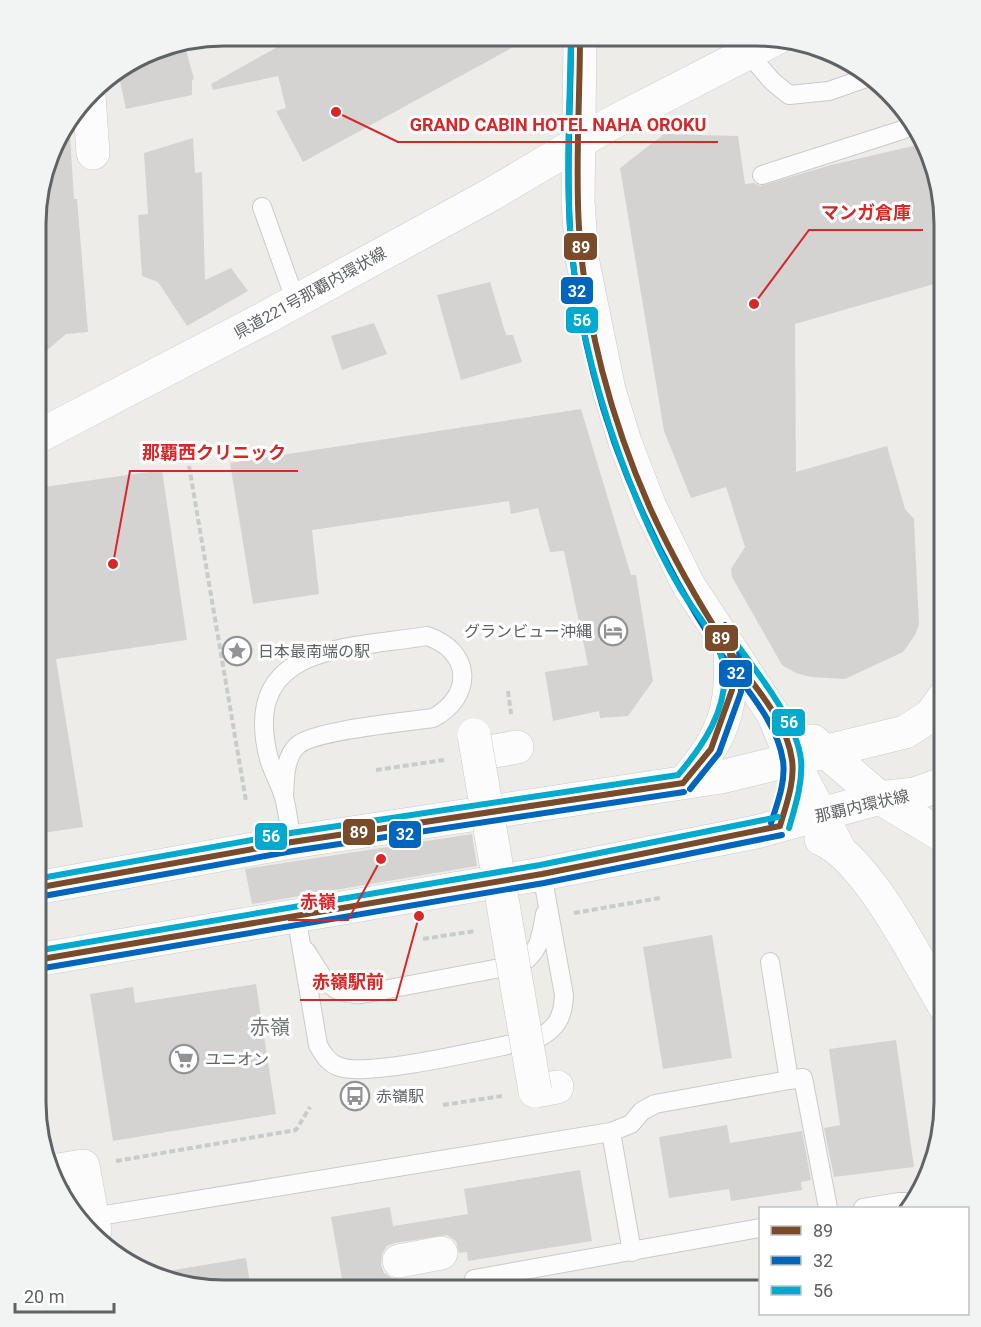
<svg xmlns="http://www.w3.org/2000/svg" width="981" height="1327" font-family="Roboto,'Noto Sans JP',sans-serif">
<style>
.building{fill:#d5d3d2}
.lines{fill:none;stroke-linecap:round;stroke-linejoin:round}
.lane-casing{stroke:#cbcac9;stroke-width:20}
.street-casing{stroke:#cbcac9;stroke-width:34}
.secondary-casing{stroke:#cacac9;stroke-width:34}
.path{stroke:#c8ccca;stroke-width:4;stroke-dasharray:6 3;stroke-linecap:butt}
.lane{stroke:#fcfcfc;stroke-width:18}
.street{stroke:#fcfcfc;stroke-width:33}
.secondary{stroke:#fcfcfc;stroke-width:33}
.street-bridge-casing{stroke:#cbcac9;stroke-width:34;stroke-linecap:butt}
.street-bridge{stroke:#fcfcfc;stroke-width:33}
.bus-1-casing{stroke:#fff;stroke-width:10}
.bus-2-casing{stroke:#fff;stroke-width:10}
.bus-3-casing{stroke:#fff;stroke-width:10}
.bus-1{stroke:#7a4b2a;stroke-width:6}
.bus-2{stroke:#0065bd;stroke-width:6}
.bus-3{stroke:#00a9ce;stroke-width:6}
.labels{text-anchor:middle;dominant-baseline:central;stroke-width:6;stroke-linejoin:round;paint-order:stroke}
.street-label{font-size:16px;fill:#5f6366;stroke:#fff}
.poi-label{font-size:16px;fill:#5f6366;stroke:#fff;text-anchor:start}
.quarter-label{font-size:20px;fill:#707578;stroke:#fff}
.rim{fill:none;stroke:#5f6366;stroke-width:3}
.leader{fill:none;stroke:#d62828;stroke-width:2}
.callout-dot{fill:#d62828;stroke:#fff;stroke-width:2}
.callout-label{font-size:18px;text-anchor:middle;font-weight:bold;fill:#d62828;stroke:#fff;stroke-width:6;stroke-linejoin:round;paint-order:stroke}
.line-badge{stroke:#fff;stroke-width:2}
.badge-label{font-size:16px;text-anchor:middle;font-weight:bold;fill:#fff}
</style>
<rect width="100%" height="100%" fill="#eeece9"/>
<path class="building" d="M297 36 398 37H532L303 162 276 111 286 108 278 76 213 90 211 84Z
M184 43 194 79 192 80V95L126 109 118 72 163 46Z
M69 120 74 199H77L88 332 66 334 37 359 38 199 61 130Z
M664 134 738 136 745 184 754 183 760 186 831 165 926 143 942 213 934 284 795 324 796 472 887 446 905 509 914 519 919 625 915 635 903 652 845 679 811 677 796 673 782 665 732 577 731 569 745 547 726 487 691 498 664 431 620 168Z
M193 138 195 173 202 172 205 280 231 268 248 291 187 326 158 282 142 276 138 215 148 214 144 153Z
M490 282 506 335H513L522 362 461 380 437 295Z
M374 323 387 354 342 370 331 336Z
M581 409 631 575H636L653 681 628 716 600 718 599 711 553 721 545 672 588 665 564 551 550 552 538 508 511 514 509 501 312 530 319 594 253 604 230 463Z
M162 470 187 640 56 659 83 827 36 834 37 488Z
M472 834 477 866 252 904 245 869Z
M712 935 732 1058 663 1069 643 947Z
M256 984 276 1114 113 1141 90 994 133 987 135 1003Z
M896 1040 914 1167 834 1177 824 1128 840 1125 829 1049Z
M727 1125 730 1143 802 1131 811 1180 801 1182 802 1190 731 1201 729 1189 669 1198 659 1137Z
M580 1170 592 1241 468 1261 467 1252 459 1253 456 1241 447 1235 395 1243 387 1246 382 1254 381 1265 384 1273 392 1278 402 1279 404 1290H344L331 1217 390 1207 393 1226 468 1214 464 1189Z
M246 1258 251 1290 200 1289 156 1273Z"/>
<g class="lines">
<g class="lane-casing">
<path id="lane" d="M748 53 772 81 789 95 829 91 872 76
M762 175 902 130 912 124
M262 207 296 302
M284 797C285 780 284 757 298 745 316 730 406 722 433 718 474 696 472 651 427 636 348 649 239 643 269 759 273 772 280 784 284 797 288 812 289 828 292 842
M296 915 318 1045C323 1054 329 1064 340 1067 371 1078 498 1046 537 1039 557 1028 563 1018 564 995L542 874
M306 951C322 976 329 996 362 994L521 964C540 951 541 936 545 914
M789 1080 803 1078 828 1208
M611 1132 632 1252
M863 1208 899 1202H915
M93 1217 611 1132 631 1124 642 1111 655 1104 789 1080 770 962
M474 1279 760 1228"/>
</g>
<g class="street-casing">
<path id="street" d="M89 96 93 153
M478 754 517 747
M535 1091 557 1087
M52 1171 83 1166 95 1231
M399 1261 441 1253"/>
</g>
<g class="secondary-casing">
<path id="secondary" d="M580 37 578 202 582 258 609 390 625 442 650 507 689 586 773 714 792 759 839 849
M37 437 265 318 492 194 610 124 777 38
M813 741 880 798 945 837
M683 783C722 741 734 708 730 651
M821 839C869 860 918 962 945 1007
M36 888 292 842 721 777 905 732 930 716 945 696
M36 960 542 874 756 832 880 798 915 794 945 783"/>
</g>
<path class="path" d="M186 448 246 801
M508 691 511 714
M376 770 444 760
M574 913 660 898
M423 939 475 931
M443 1105 502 1096
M116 1161 296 1130 310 1107"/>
<use href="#lane" class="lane"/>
<use href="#street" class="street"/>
<use href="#secondary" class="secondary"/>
<g class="street-bridge-casing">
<path id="street-bridge" d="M474 735 535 1091"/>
</g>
<use href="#street-bridge" class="street-bridge"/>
<g class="bus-1-casing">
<path id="bus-1" d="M580 37C580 100 575 164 579 228 585 323 611 420 650 508 672 556 698 602 727 647 749 682 786 716 792 760 795 782 786 805 780 826
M683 783 711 749 732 690 730 651 717 630
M36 888 292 842 683 783
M36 960 542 874 780 826"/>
</g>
<g class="bus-2-casing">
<path id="bus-2" d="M571 37C571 101 566 164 570 228 576 325 602 425 643 513 664 560 689 605 717 648 740 683 777 719 783 761 786 782 777 804 771 823
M690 789 719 753 741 692 739 649 725 625
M38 897 293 851 684 792
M38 969 544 883 782 835"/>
</g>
<g class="bus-3-casing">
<path id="bus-3" d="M728 632C753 668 796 717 801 760 803 783 795 807 789 828
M36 879 291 833 678 775C703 746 728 709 724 669 720 638 697 616 681 590 662 558 646 523 632 488 599 405 575 317 570 228 566 164 570 101 571 37
M36 951 540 865 778 817"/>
</g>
<use href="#bus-1" class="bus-1"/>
<use href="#bus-2" class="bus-2"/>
<use href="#bus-3" class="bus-3"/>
</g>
<defs>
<g id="hotel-ring" transform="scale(1.5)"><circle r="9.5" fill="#fff" stroke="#919394" stroke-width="1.5"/><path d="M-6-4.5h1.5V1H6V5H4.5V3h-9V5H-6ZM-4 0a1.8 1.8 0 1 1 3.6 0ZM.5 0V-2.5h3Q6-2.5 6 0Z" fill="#919394"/></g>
<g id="sight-ring" transform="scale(1.5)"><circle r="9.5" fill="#fff" stroke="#919394" stroke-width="1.5"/><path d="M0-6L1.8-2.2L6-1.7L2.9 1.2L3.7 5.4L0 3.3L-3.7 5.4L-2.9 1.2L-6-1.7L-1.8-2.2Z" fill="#919394"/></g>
<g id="supermarket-ring" transform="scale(1.5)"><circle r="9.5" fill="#fff" stroke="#919394" stroke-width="1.5"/><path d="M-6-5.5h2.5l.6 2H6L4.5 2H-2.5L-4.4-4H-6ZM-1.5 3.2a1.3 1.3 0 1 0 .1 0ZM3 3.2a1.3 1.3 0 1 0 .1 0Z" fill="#919394"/></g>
<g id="bus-ring" transform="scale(1.5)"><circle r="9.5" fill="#fff" stroke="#919394" stroke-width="1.5"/><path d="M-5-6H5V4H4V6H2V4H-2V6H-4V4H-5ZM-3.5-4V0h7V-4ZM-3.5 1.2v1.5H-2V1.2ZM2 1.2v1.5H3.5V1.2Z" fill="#919394"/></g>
</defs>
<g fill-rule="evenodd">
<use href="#hotel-ring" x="613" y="631"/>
<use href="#sight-ring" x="237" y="651"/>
<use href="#supermarket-ring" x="184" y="1059"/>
<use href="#bus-ring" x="355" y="1096"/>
</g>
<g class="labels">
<g class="street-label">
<text transform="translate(310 293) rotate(-29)">県道221号那覇内環状線</text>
<text transform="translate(862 806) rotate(-13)">那覇内環状線</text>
</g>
<g class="poi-label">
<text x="592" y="631" text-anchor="end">グランビュー沖縄</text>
<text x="258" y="651">日本最南端の駅</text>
<text x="205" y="1059">ユニオン</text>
<text x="376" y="1096">赤嶺駅</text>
</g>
<g class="quarter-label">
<text x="270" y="1027">赤嶺</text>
</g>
</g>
<path d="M0 0H981V1327H0ZM224 46H756A178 178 0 0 1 934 224V1102A178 178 0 0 1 756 1280H224A178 178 0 0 1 46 1102V224A178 178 0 0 1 224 46Z" fill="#f2f3f3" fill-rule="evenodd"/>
<path class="rim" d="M224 46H756A178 178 0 0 1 934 224V1102A178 178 0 0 1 756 1280H224A178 178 0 0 1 46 1102V224A178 178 0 0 1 224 46Z"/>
<path class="leader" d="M336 112L398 142H718M754 304L809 230H923M113 564L130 471H298M381 859L348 920H288M419 916L396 1000H300"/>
<g class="callout-dot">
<circle cx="336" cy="112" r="6"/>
<circle cx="754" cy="304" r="6"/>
<circle cx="113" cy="564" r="6"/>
<circle cx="381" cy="859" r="6"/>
<circle cx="419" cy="916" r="6"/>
</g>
<g class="callout-label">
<text x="558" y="131">GRAND CABIN HOTEL NAHA OROKU</text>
<text x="866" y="219">マンガ倉庫</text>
<text x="214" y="459">那覇西クリニック</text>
<text x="318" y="908">赤嶺</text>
<text x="348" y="988">赤嶺駅前</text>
</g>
<g class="line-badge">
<rect x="563" y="232" width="35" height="29" rx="6" fill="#7a4b2a"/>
<rect x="560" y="276" width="34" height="29" rx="6" fill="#0065bd"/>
<rect x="565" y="306" width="34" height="28" rx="6" fill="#00a9ce"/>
<rect x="704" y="624" width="35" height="28" rx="6" fill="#7a4b2a"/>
<rect x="718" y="659" width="35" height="29" rx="6" fill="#0065bd"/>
<rect x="771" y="708" width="35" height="29" rx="6" fill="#00a9ce"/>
<rect x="342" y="818" width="34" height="28" rx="6" fill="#7a4b2a"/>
<rect x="388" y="820" width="34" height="29" rx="6" fill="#0065bd"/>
<rect x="254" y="822" width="34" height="29" rx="6" fill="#00a9ce"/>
</g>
<g class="badge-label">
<text x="581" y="253">89</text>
<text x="577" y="297">32</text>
<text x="582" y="326">56</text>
<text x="721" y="644">89</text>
<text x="736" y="679">32</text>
<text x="789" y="728">56</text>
<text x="359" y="838">89</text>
<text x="405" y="840">32</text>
<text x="271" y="842">56</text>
</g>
<rect x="759" y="1207" width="210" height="108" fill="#ffffff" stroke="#bfc1c2" stroke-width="1.5"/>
<rect x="771" y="1226" width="30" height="9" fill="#7a4b2a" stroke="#bfc1c2" stroke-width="1.5"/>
<text x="813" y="1237" font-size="18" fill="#5f6366">89</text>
<rect x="771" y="1256" width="30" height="9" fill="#0065bd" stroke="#bfc1c2" stroke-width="1.5"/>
<text x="813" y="1267" font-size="18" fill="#5f6366">32</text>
<rect x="771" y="1286" width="30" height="9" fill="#00a9ce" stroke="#bfc1c2" stroke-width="1.5"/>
<text x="813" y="1297" font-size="18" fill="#5f6366">56</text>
<path d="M15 1303v9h99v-9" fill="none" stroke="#5f6366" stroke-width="3"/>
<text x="24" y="1303" font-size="18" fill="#5f6366" stroke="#ffffff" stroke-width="4.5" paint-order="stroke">20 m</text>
</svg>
